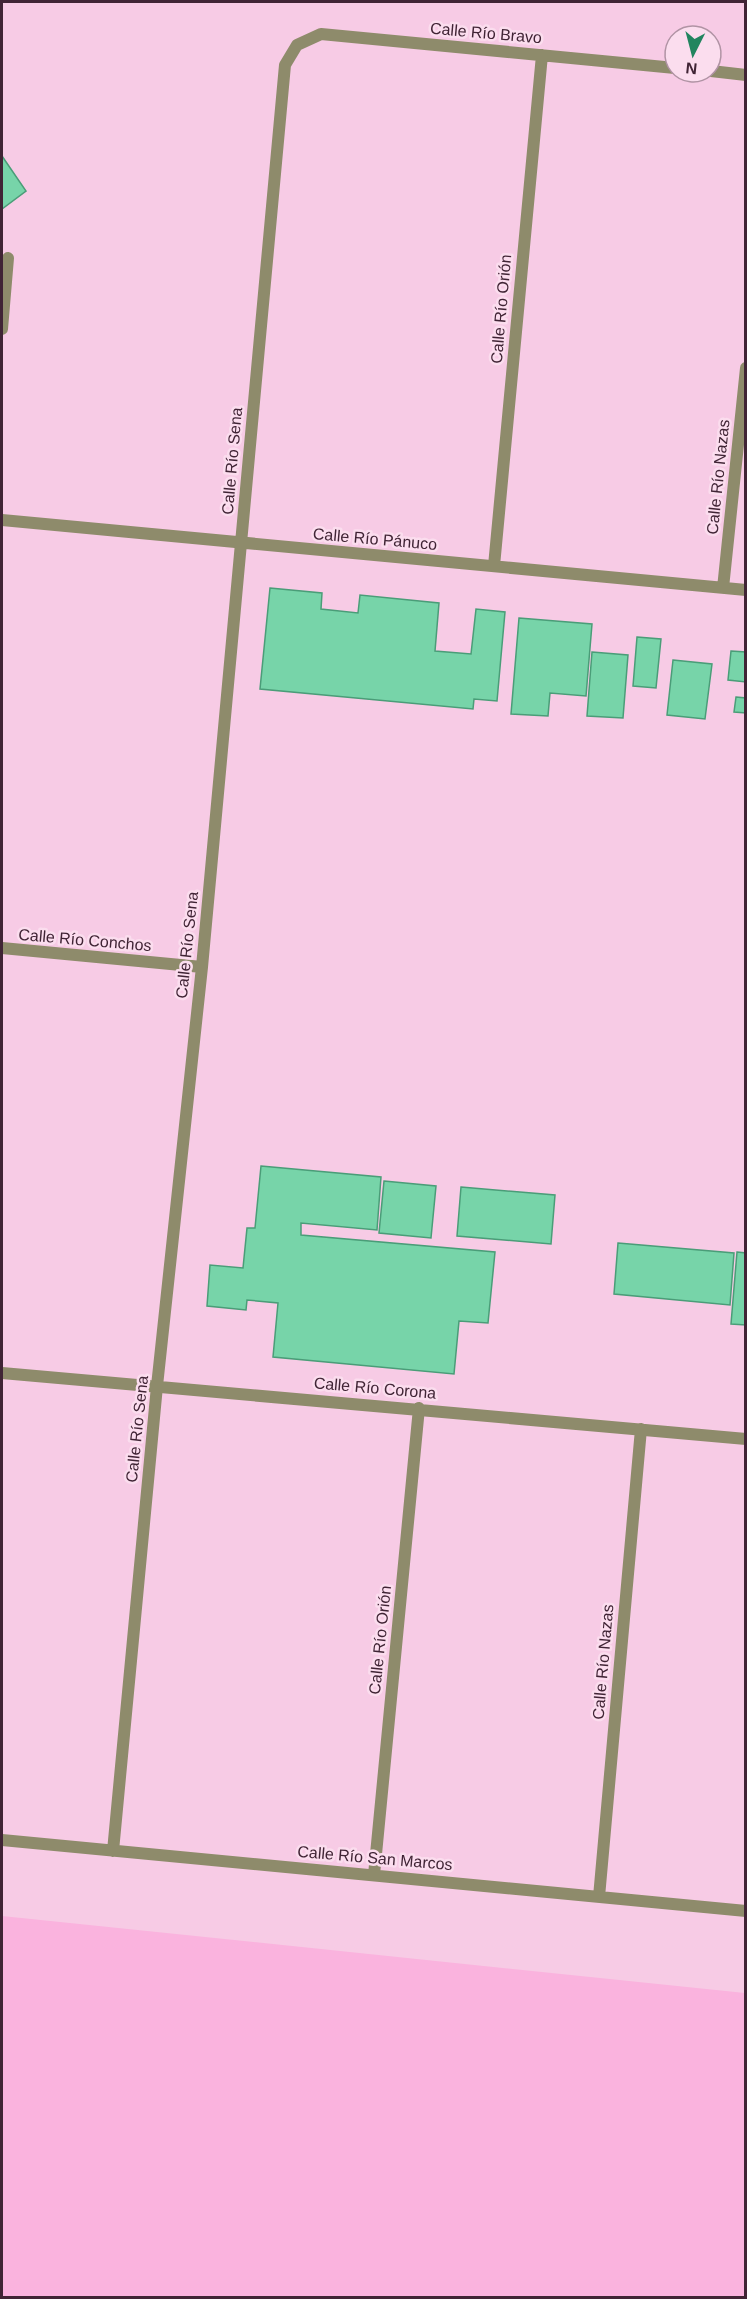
<svg xmlns="http://www.w3.org/2000/svg" width="747" height="2299" font-family="Arial,sans-serif">
<style>
.green{fill:#fab3de}
.building{fill:#77d4a9;stroke:#4a9d78;stroke-width:1.5}
.lines{fill:none;stroke-linecap:round;stroke-linejoin:round}
.minor{stroke:#8e8b6b;stroke-width:12}
.labels{text-anchor:middle;dominant-baseline:central;stroke-width:5;stroke-linejoin:round;paint-order:stroke}
.street-label{font-size:16px;fill:#402435;stroke:#fbddee}
</style>
<rect width="100%" height="100%" fill="#f7cbe5"/>
<path class="green" d="M2 1916 745 1993V2297H2Z"/>
<path class="building" d="M2 156 26 191 2 209Z
M270 588 322 593 321 609 358 613 360 595 439 603 435 651 471 654 476 609 505 612 497 701 474 699 473 709 260 689Z
M519 618 592 624 586 696 550 693 548 716 511 714Z
M637 637 661 639 656 688 633 686Z
M731 651 746 652V682L728 680Z
M592 652 628 655 623 718 587 716Z
M673 660 712 664 705 719 667 715Z
M736 697 746 698V713L734 712Z
M261 1166 381 1177 377 1230 301 1223V1235L495 1252 488 1323 459 1321 454 1374 273 1357 278 1303 247 1300 246 1310 207 1306 210 1265 243 1268 247 1228H255Z
M384 1181 436 1186 431 1238 379 1233Z
M461 1187 555 1195 551 1244 457 1236Z
M618 1243 734 1253 730 1305 614 1294Z
M737 1252 746 1253V1325L731 1324Z"/>
<g class="lines">
<path class="minor" d="M711 71 746 75
M2 329 8 258
M2 520 746 590
M494 566 542 55
M723 588 746 368
M2 948 202 967
M2 1373 746 1439
M2 1840 746 1911
M113 1851 157 1386 202 967 285 65 297 45 321 34 675 68
M374 1875 419 1408
M599 1897 641 1429"/>
</g>
<g class="labels">
<g class="street-label">
<text transform="translate(486 33) rotate(5)">Calle Río Bravo</text>
<text transform="translate(501 309) rotate(-85)">Calle Río Orión</text>
<text transform="translate(232 461) rotate(-85)">Calle Río Sena</text>
<text transform="translate(718 477) rotate(-84)">Calle Río Nazas</text>
<text transform="translate(375 539) rotate(5)">Calle Río Pánuco</text>
<text transform="translate(85 940) rotate(5)">Calle Río Conchos</text>
<text transform="translate(187 945) rotate(-84)">Calle Río Sena</text>
<text transform="translate(375 1388) rotate(5)">Calle Río Corona</text>
<text transform="translate(137 1429) rotate(-84)">Calle Río Sena</text>
<text transform="translate(380 1640) rotate(-84)">Calle Río Orión</text>
<text transform="translate(603 1662) rotate(-85)">Calle Río Nazas</text>
<text transform="translate(375 1858) rotate(5)">Calle Río San Marcos</text>
</g>
</g>
<rect width="747" height="2299" fill="none" stroke="#402435" stroke-width="6"/>
<g transform="translate(693 54) rotate(186)"><circle r="28" fill="#fbddee" stroke="#b093a4" stroke-width="1.5"/>
<path d="M0-4.5L10 22L0 15L-10 22Z" fill="#22855f"/>
<text y="-9" font-size="16" font-weight="bold" text-anchor="middle" fill="#402435">N</text>
</g>
</svg>
